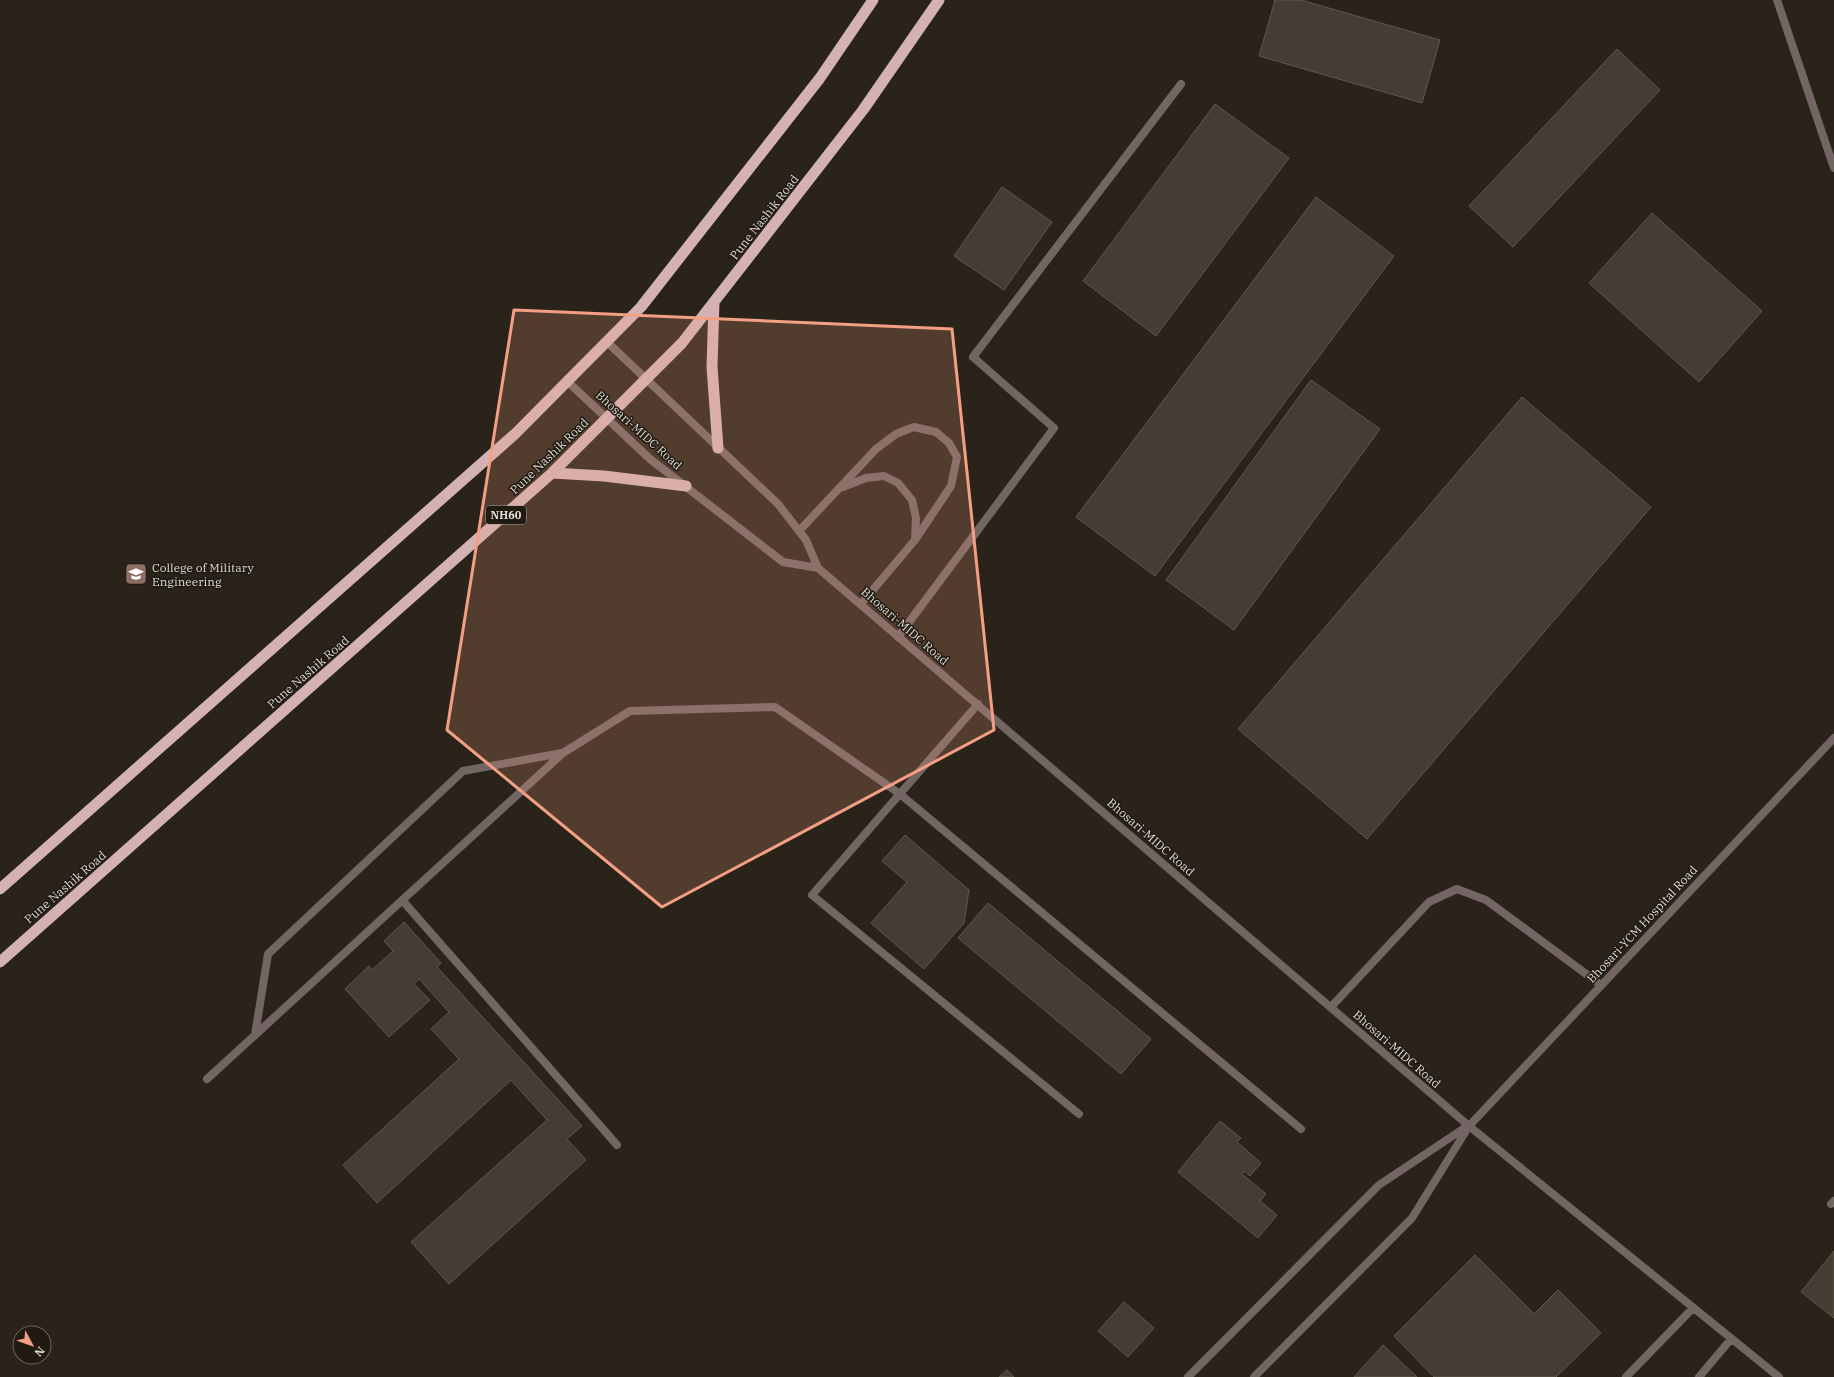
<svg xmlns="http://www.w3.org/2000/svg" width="1834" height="1377" font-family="'IBM Plex Serif',serif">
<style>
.building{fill:#443d33;stroke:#5f584d}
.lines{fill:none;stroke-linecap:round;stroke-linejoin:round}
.service{stroke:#746565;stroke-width:8}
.tertiary{stroke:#746565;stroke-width:8}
.trunk{stroke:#d4b2b3;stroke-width:11}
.marked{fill:#f39f84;fill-opacity:0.2;stroke:#f39f84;stroke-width:3;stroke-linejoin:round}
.labels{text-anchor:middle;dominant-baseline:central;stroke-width:3;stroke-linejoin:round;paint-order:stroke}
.shield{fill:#201a11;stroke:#a6a19a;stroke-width:1}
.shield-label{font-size:11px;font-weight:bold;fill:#dfdbd5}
.street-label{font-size:12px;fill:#dfdbd5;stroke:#201a11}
.poi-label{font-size:12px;fill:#dfdbd5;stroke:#201a11;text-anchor:start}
</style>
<rect width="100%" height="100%" fill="#2a231a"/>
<path class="building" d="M1275 0H1301L1440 40 1422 103 1259 56Z
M1617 49 1660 90 1513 247 1469 206Z
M1215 104 1289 158 1156 336 1083 281Z
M1002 187 1052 222 1004 290 954 256Z
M1316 197 1394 256 1155 576 1076 517Z
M1652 213 1762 311 1699 382 1589 283Z
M1311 380 1380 429 1234 630 1166 580Z
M1522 397 1651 507 1367 839 1238 729Z
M905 835 969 890 964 923 924 969 871 923 907 882 882 861Z
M988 903 1151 1039 1121 1074 958 938Z
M404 922 441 963 437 967 582 1126 567 1139 586 1160 449 1284 411 1242 547 1120 511 1080 377 1203 343 1165 459 1059 431 1029 449 1012 419 979 414 984 430 1000 389 1037 345 989 369 966 372 970 393 951 384 941Z
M1220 1121 1241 1138 1237 1142 1261 1163 1250 1176 1244 1171 1242 1174 1266 1194 1260 1201 1277 1215 1258 1238 1178 1172Z
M1834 1251V1318L1801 1292Z
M1475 1255 1534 1314 1558 1290 1601 1333 1556 1377H1434L1394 1336Z
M1124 1302 1154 1328 1128 1357 1098 1331Z
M1383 1345 1417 1377H1354Z
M1007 1370 1014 1377H999Z"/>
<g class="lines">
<path class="service" d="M1777 0 1834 168
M843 487 866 478 884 476 898 483 912 500 916 518 915 539
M799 531 876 449 896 434 914 427 936 432 949 443 957 457 951 486 915 540 861 604
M898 637 1054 428 973 357 1181 84
M978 704 812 895 1079 1114
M402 900 617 1145
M1331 1007 1429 902 1457 889 1486 900 1601 985
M255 1035 268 954 463 771 562 753
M207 1079 563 753 630 711 775 707 900 794 1301 1129
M1469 1126 1779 1377
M1831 1204 1834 1201
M1626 1377 1693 1308
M1699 1377 1731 1339"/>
<path class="tertiary" d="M606 341 778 504 806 540 818 568 1469 1126
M567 381 650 459 783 562 818 568
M1188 1377 1379 1185 1466 1127
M1254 1377 1412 1218 1469 1126 1834 738"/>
<path class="trunk" d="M714 302 712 367 718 448
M552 473 604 476 686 486
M0 889 515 434 641 307 820 78 873 0
M0 962 552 473 682 343 863 110 939 0"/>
</g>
<path class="marked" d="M514 310 952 329 994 730 662 907 447 730Z"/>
<defs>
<g id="university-square" transform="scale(1.15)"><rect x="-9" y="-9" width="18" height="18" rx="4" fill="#8d6e63" stroke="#201a11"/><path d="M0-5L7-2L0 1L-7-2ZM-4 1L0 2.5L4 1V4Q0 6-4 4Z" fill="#fff"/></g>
</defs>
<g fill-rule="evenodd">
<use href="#university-square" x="136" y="574"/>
</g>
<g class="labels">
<rect class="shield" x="486" y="506" width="40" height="18" rx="3"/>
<g class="shield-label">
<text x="506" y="515">NH60</text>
</g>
<g class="street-label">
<text transform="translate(764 217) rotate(-52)">Pune Nashik Road</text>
<text transform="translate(639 430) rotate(42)">Bhosari-MIDC Road</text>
<text transform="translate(549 456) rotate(-44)">Pune Nashik Road</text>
<text transform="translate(905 626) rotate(41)">Bhosari-MIDC Road</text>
<text transform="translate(308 672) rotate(-41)">Pune Nashik Road</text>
<text transform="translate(1151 837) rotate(41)">Bhosari-MIDC Road</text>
<text transform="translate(65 887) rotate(-41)">Pune Nashik Road</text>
<text transform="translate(1642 924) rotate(-47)">Bhosari-YCM Hospital Road</text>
<text transform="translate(1397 1049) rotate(41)">Bhosari-MIDC Road</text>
</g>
<g class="poi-label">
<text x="152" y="567">College of Military<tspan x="152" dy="14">Engineering</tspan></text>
</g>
</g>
<g transform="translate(32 1345) rotate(131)"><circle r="19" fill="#201a11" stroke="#6c675f"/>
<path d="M0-3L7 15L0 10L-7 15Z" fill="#f39f84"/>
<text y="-6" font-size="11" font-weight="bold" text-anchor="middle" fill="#dfdbd5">N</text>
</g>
</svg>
